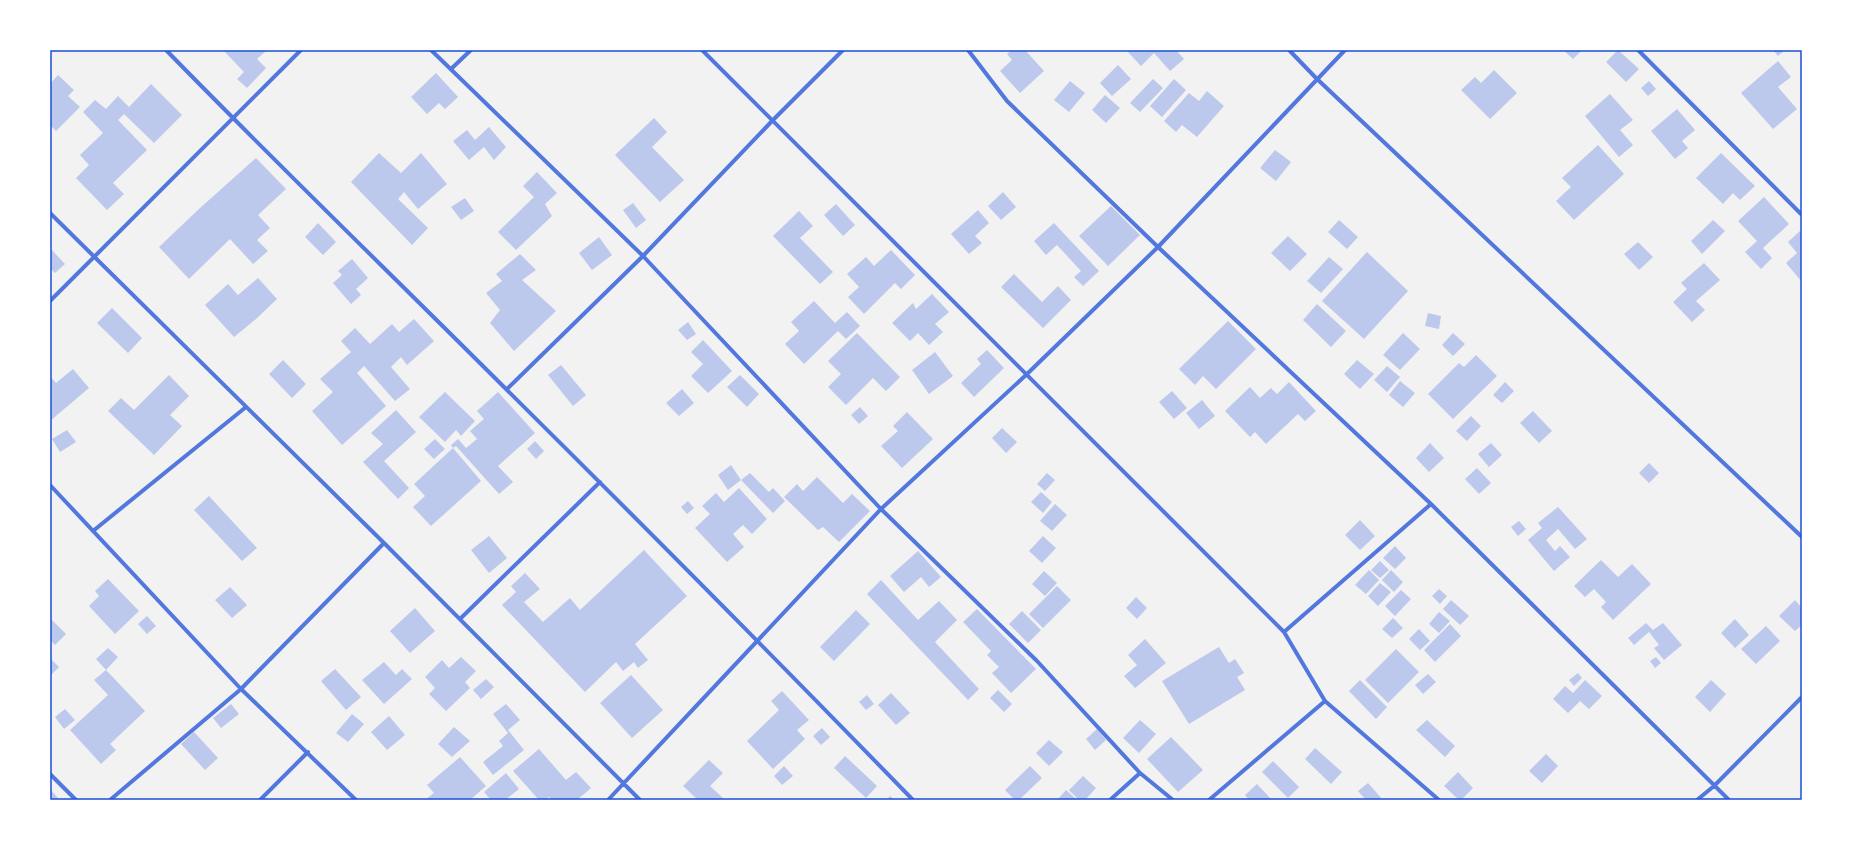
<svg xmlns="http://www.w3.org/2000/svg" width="1852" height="850" font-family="'Noto Sans',sans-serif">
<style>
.building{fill:#bdc9ec}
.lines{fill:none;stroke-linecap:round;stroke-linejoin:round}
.minor{stroke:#5277de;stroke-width:4}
.neatline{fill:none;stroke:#1d4ed8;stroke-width:1.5}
</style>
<rect width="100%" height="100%" fill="#f2f2f2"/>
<path class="building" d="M223 50H267L257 59 266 68 247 88 237 79 244 72Z
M1012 50H1025L1044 71 1020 93 1000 71 1012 60 1007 54Z
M1126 50H1176L1184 59 1170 71 1154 53 1141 66Z
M1563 50H1582L1573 59Z
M1618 50 1639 69 1626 82 1606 62Z
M1773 50H1785L1778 56Z
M1778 61 1791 77 1778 87 1797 109 1773 129 1741 93Z
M1118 65 1131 79 1112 96 1100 83Z
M1494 70 1517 93 1490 119 1461 90 1475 77 1481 83Z
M436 73 458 97 445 109 439 103 427 114 411 97Z
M58 75 74 90 68 96 80 107 56 131 50 125V84Z
M1153 79 1163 88 1140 112 1130 103Z
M1174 79 1186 90 1162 117 1150 106Z
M1070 81 1085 93 1069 112 1054 100Z
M1649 81 1656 89 1648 96 1641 88Z
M151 84 182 115 154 143 124 114 118 120 147 150 113 183 124 194 107 210 76 178 89 165 80 155 103 133 83 112 95 100 106 109 118 96 129 107Z
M1207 91 1224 106 1197 137 1182 125 1176 132 1164 121 1189 93 1199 101Z
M1610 94 1633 120 1620 130 1633 145 1619 157 1585 116Z
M1105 95 1120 108 1106 123 1092 110Z
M1677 109 1695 130 1682 141 1688 148 1675 159 1651 131Z
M654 118 667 132 652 147 684 180 660 202 615 155Z
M489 127 506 147 494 160 484 147 469 160 453 141 467 130 475 140Z
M1598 145 1624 174 1574 220 1556 201 1571 187 1562 178Z
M1275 150 1291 162 1276 181 1260 168Z
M379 153 401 173 421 153 447 184 418 209 404 192 398 199 428 228 412 245 351 182Z
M1721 153 1755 186 1740 200 1733 193 1723 204 1696 178Z
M256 158 286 189 258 215 270 228 257 240 268 251 253 264 230 239 189 279 159 247 200 208Z
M537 172 557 193 545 204 552 216 516 250 498 232 534 197 523 186Z
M1003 192 1016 207 1001 220 988 206Z
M1764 197 1789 224 1763 248 1772 258 1761 269 1745 252 1757 241 1738 221Z
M465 198 474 211 461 220 451 207Z
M633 203 646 220 636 228 623 210Z
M836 204 855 225 843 236 824 215Z
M1111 206 1140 235 1108 266 1079 236Z
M978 210 989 223 975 236 982 243 969 254 951 234Z
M799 211 813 226 800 238 833 272 820 284 773 236Z
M1339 220 1358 237 1347 249 1328 232Z
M1713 220 1725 231 1702 254 1691 241Z
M318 223 336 242 323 255 305 237Z
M1054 223 1099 271 1083 286 1074 277 1081 271 1057 245 1046 255 1034 241Z
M1800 231 1802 233V282L1786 263 1797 253 1788 242Z
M1288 236 1307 254 1290 271 1271 253Z
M599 237 612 255 592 270 579 253Z
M1638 242 1653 257 1639 270 1624 254Z
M50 248 65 264 55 273 50 268Z
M891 250 915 275 901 289 895 283 864 314 848 297 859 287 847 274 866 257 874 266Z
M1367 252 1408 291 1364 339 1322 301Z
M520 254 536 270 522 280 556 311 514 351 490 323 500 310 486 293 502 281 496 274Z
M1329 257 1343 269 1321 293 1307 281Z
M352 259 368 278 356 289 361 295 351 304 333 283 342 275 338 271Z
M1704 263 1720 280 1696 301 1705 310 1692 322 1673 302 1687 289 1681 283Z
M1014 274 1042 302 1058 286 1071 300 1043 328 1001 287Z
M258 278 277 299 256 319 234 337 205 305 228 284 238 295Z
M932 294 949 312 935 324 943 332 929 345 918 333 910 341 892 323 913 303 916 309Z
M814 301 835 323 847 312 860 326 846 339 838 331 804 364 785 344 799 331 791 322Z
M1317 304 1346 331 1331 347 1303 320Z
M112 308 142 338 128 353 97 323Z
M1428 313 1441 316 1439 329 1425 326Z
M414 319 434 341 407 365 401 357 391 367 410 389 395 401 364 366 357 373 386 406 342 445 312 411 333 392 320 379 351 352 341 341 355 328 370 344 392 324 399 332Z
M1228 321 1256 349 1216 389 1203 376 1195 385 1179 369Z
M688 322 696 334 687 340 678 330Z
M857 333 900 377 886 391 873 378 846 405 828 387 841 374 828 361Z
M1403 333 1420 349 1400 370 1383 355Z
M1453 333 1465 344 1453 356 1442 345Z
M703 340 732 371 708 393 691 376 703 364 691 352Z
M987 350 1004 368 974 397 961 383 981 364 977 359Z
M935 352 953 376 929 394 912 370Z
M1476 355 1497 376 1453 419 1428 394 1459 363 1464 367Z
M283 360 306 384 292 398 269 374Z
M1357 360 1374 374 1360 389 1344 374Z
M561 365 586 395 573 406 548 375Z
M1387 366 1400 377 1387 392 1374 380Z
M73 369 89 388 50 421V376L56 383Z
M169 375 189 396 170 415 182 426 154 455 108 411 121 398 134 410Z
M740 375 759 394 747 407 727 387Z
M1400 381 1415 393 1403 407 1389 395Z
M1289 382 1316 411 1305 421 1298 414 1266 444 1255 432 1250 437 1225 411 1250 387 1260 398 1271 388 1277 394Z
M1505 382 1514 391 1502 403 1493 395Z
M682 389 694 403 679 416 666 403Z
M1172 391 1187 408 1174 419 1159 402Z
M445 392 475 421 461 436 456 430 445 442 419 417Z
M498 392 535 433 498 466 513 482 499 494 456 446 453 448 481 481 431 526 413 507 425 496 414 484 453 448 451 445 458 439 466 448 477 439 470 431 484 419 477 411Z
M1202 400 1215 416 1199 429 1186 413Z
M860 407 868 416 859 424 851 415Z
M396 410 416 432 384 461 409 488 398 499 363 462 383 444 371 433Z
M1533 411 1552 431 1539 443 1520 423Z
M907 412 933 439 902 468 881 446 898 431 893 426Z
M1471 416 1481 426 1467 441 1456 431Z
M1002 428 1017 442 1006 453 992 438Z
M67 430 76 442 60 452 52 439Z
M435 439 445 449 434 459 424 449Z
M535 441 544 451 536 459 527 449Z
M1430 443 1444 458 1429 472 1416 458Z
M1491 443 1502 455 1489 467 1478 454Z
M1649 463 1659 473 1649 483 1639 473Z
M731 465 741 480 728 490 718 475Z
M1477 468 1491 483 1479 494 1465 479Z
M750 473 769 492 773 488 785 501 773 513 741 480Z
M1047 473 1055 480 1045 491 1037 484Z
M817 477 843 503 852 494 870 511 839 542 823 527 818 530 784 497 797 484 803 491Z
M739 488 767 519 752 534 743 525 733 534 744 547 727 562 695 528 710 514 702 506 716 493 724 502Z
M1041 492 1052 502 1043 513 1031 502Z
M209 496 257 548 242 561 194 510Z
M688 501 694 508 687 514 681 507Z
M1055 504 1067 515 1052 531 1040 521Z
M1558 507 1587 539 1575 549 1558 529 1546 540 1555 551 1560 546 1570 557 1554 571 1528 540 1542 528 1538 523Z
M1360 520 1375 536 1360 550 1345 535Z
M1519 521 1526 529 1518 536 1511 527Z
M489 536 507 558 489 573 471 550Z
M1043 536 1056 548 1042 563 1029 551Z
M1395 546 1406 558 1395 569 1383 558Z
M644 550 687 596 635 644 648 660 638 668 634 662 623 671 616 662 585 692 502 605 516 592 511 586 525 573 540 589 524 602 543 622 570 598 580 610Z
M918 551 941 577 929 587 921 577 904 592 890 576Z
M1601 560 1618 577 1632 564 1651 584 1613 620 1601 607 1606 602 1594 589 1585 597 1574 586Z
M1380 561 1389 570 1380 578 1371 570Z
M1369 570 1379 580 1366 594 1355 585Z
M1391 570 1403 582 1394 592 1382 580Z
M1044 571 1057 583 1045 596 1032 584Z
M108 579 139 611 115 634 89 606 99 596 95 591Z
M881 580 918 620 939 601 957 620 935 642 979 689 968 700 867 594Z
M1380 583 1391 592 1378 606 1368 596Z
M1057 586 1071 600 1043 628 1029 614Z
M230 587 247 605 232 618 215 600Z
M1439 589 1447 596 1440 604 1432 596Z
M1401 590 1411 599 1395 616 1385 606Z
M1136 597 1147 608 1137 619 1126 608Z
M1451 600 1469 616 1460 625 1443 609Z
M1795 600 1802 608V625L1795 631 1779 616Z
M415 608 435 631 410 653 390 631Z
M977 609 1036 669 1011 693 992 673 999 667 987 655 991 651 963 622Z
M856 610 870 624 834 661 820 647Z
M1022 611 1041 630 1028 643 1009 624Z
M1439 612 1450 621 1439 633 1429 624Z
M147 616 156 626 147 634 138 624Z
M50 618 66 634 55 645 50 640Z
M1393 618 1403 628 1392 638 1382 629Z
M1735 619 1749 635 1735 648 1721 633Z
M1646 623 1653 630 1663 623 1682 645 1664 660 1654 648 1659 645 1649 632 1634 645 1628 638Z
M1450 624 1461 636 1435 662 1424 650Z
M1766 626 1780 641 1756 664 1741 649Z
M1419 629 1430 641 1420 650 1409 639Z
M1145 639 1166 663 1135 688 1124 676 1137 665 1128 655Z
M1219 647 1229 663 1235 659 1244 673 1237 677 1245 690 1189 724 1162 681Z
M108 648 118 657 106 670 96 659Z
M1396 649 1419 672 1388 703 1365 680Z
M461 657 476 671 465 682 470 688 446 711 429 694 435 688 425 677 442 660 449 668Z
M1656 657 1661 663 1655 668 1650 661Z
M50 658 59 667 50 676Z
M384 662 396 675 402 669 412 679 384 704 362 680Z
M335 669 361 697 346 710 321 681Z
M106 670 145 711 110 744 116 750 101 764 70 730 108 695 94 680Z
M1578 673 1582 678 1574 686 1569 680Z
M1428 674 1436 682 1423 694 1415 685Z
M631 675 663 710 632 738 600 703Z
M486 679 494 687 481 699 473 690Z
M1360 680 1387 707 1376 719 1349 691Z
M1585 680 1602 696 1589 709 1580 701 1568 713 1553 699 1565 686 1573 693Z
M1711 680 1726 694 1710 712 1695 697Z
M998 690 1012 704 1004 712 990 698Z
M782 691 809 720 797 730 805 739 773 769 747 741 779 710 771 701Z
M891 693 910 713 896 725 878 705Z
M867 695 874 704 866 710 859 702Z
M231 704 239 714 221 728 213 718Z
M506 704 520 720 508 730 524 750 493 775 483 762 503 746 499 741 508 733 493 714Z
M65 709 75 720 64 729 55 717Z
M352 714 364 724 348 742 336 733Z
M389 716 405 735 387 750 371 732Z
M1140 720 1156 734 1139 753 1123 738Z
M1427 720 1455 746 1445 757 1416 730Z
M454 727 470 741 452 757 438 744Z
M822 728 830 737 821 745 813 736Z
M1097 729 1106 740 1095 750 1086 739Z
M194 732 218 758 205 770 181 744Z
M1171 737 1203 770 1178 792 1147 759Z
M1049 740 1063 752 1049 766 1036 753Z
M1315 748 1342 772 1331 784 1305 759Z
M539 749 566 780 576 772 591 788 577 800H552L549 797 545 800H539L513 771Z
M1546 754 1558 766 1542 783 1529 771Z
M845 756 877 786 866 798 834 768Z
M460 757 486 786 470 800H425L434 793 427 785Z
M709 760 723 773 710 786 725 800H698L683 786Z
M1273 761 1299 787 1288 798 1262 772Z
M784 766 793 776 782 785 774 776Z
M1030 766 1042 778 1019 800H1015L1005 790Z
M1458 772 1473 788 1461 800H1459L1444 786Z
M506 773 519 789 505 800H491L484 792Z
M1083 776 1096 788 1085 800H1079L1069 790Z
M1368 783 1383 800H1366L1358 791Z
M1257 784 1271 799 1269 800H1249L1245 795Z
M50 789 58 798 57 800H50Z
M1066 790 1077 800H1057Z
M890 796 895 800H886Z"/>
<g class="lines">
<path class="minor" d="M166 50C277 164 392 275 505 388 642 524 778 661 913 800
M431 50 643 256 881 509 1037 661 1140 773 1173 800
M702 50 1284 632 1325 701 1439 800
M968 50 1007 101 1158 247 1431 504 1729 800
M1289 50 1316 78 1802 537
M1638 50 1802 215
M451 69 471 50
M50 213 384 543 640 800
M50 301 301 50
M507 389 643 256 773 120 843 50
M50 485 241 689 356 800
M93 531 246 407
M460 619 600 482
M1284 632 1431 504
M50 774 76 800
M110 800 241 689 384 543
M260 800 308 752
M608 800 881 509 1026 375 1158 247 1345 50
M1110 800 1140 773
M1209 800 1325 701
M1697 800 1714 786 1802 697"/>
</g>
<rect width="1852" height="850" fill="none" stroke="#ffffff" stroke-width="102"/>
<rect x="51" y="51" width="1750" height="748" class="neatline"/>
</svg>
